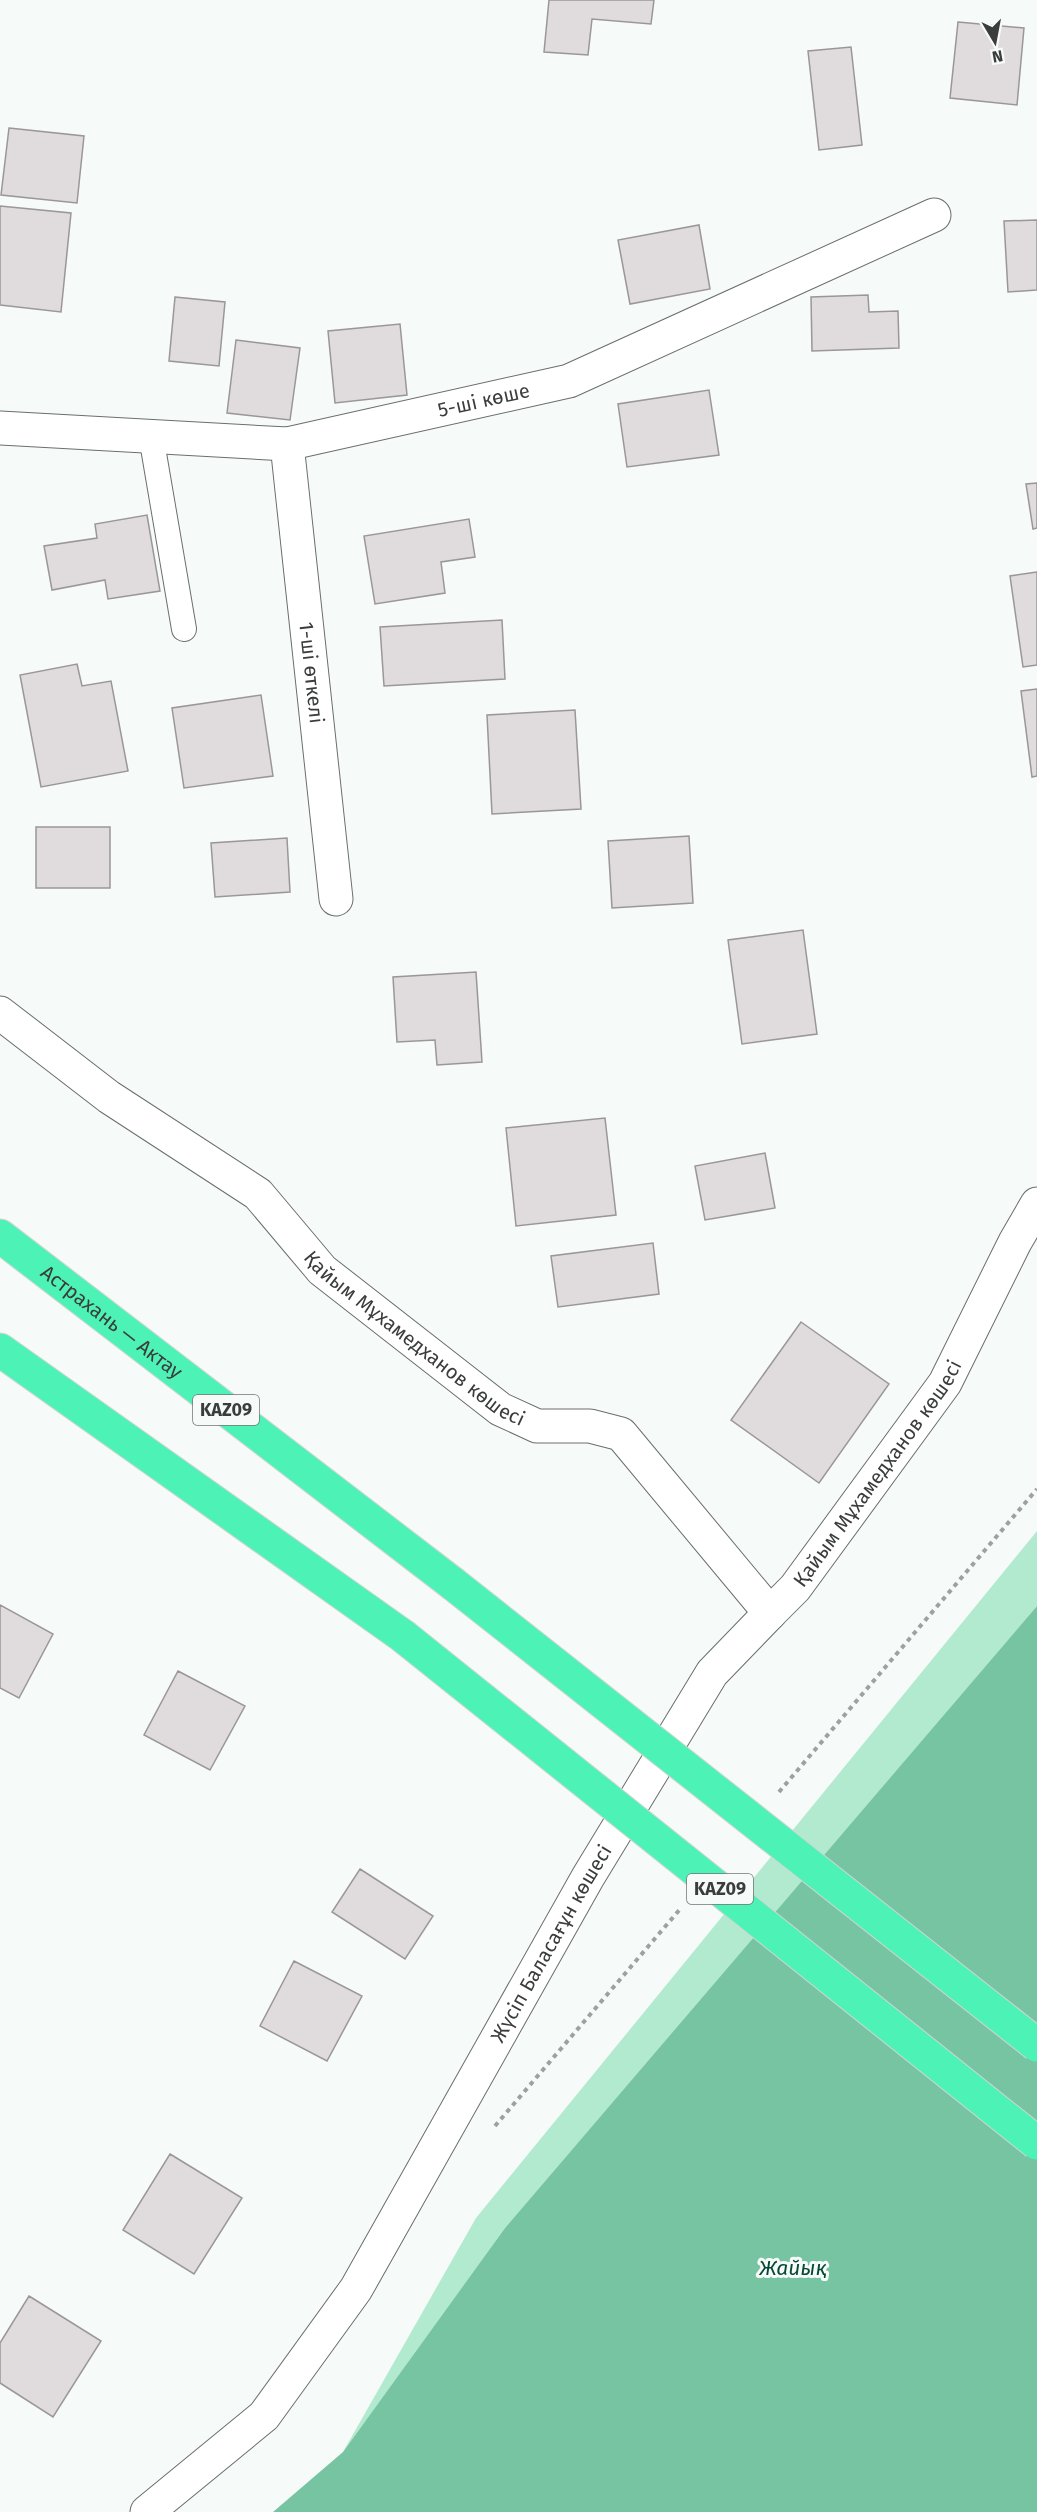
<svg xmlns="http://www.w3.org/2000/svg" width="1037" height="2512" font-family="'Fira Sans',sans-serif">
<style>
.green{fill:#b1eacf}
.water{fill:#76c4a2}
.building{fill:#e0dbdc;stroke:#9b9797;stroke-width:1.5}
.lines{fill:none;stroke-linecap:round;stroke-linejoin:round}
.lane-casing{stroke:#6a6e6c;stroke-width:26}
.street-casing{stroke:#6a6e6c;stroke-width:35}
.highway-casing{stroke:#d4d4d4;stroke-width:35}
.path{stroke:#9ea1a0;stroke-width:4;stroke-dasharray:4.5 4.5;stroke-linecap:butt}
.lane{stroke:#fff;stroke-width:24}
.street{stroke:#fff;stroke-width:33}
.highway{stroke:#4df3b6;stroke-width:33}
.highway-bridge-casing{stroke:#d4d4d4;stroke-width:35;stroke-linecap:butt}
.highway-bridge{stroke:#4df3b6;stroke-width:33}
.labels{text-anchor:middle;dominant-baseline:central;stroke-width:6;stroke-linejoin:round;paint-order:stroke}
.shield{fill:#f6faf8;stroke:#737674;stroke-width:1.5}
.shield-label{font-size:18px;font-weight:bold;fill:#3b3d3c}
.street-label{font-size:20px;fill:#3b3d3c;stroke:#f6faf8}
.water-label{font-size:21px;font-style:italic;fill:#054933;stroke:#f6faf8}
</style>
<rect width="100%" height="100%" fill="#f6faf8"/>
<path class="green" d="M1037 1531V1606L505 2228 343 2452 476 2218Z"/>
<path class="water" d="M1037 1606V2512H273L343 2452 505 2228Z"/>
<path class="building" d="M549 0H654L651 24 592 19 588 55 544 52Z
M958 22 1024 28 1017 105 950 98Z
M851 47 862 145 819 150 808 51Z
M9 128 84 136 77 203 1 195Z
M0 206 71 213 61 312 0 305Z
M1037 220V290L1008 292 1004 221Z
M699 225 710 289 630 304 618 240Z
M868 295 869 312 898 311 899 348 812 351 811 297Z
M175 297 225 302 219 366 169 361Z
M400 324 407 395 335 403 328 331Z
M236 340 300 348 290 420 227 413Z
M709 390 719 455 627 467 618 404Z
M1037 483V528L1033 529 1026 484Z
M147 515 160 591 108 599 105 580 52 590 44 546 97 538 95 524Z
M469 519 475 557 441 562 445 593 375 604 364 536Z
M1037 572V665L1023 667 1010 576Z
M502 620 505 679 384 686 380 627Z
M77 664 82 686 111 681 128 771 41 787 20 675Z
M1037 689V776L1032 777 1021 691Z
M261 695 273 776 184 788 172 708Z
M575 710 581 809 492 814 487 715Z
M36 827H110V888H36Z
M689 836 693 903 612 908 608 841Z
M287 838 290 892 215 897 211 843Z
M803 930 817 1034 742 1044 728 940Z
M476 972 482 1062 437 1065 435 1040 397 1042 393 977Z
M605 1118 616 1215 516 1226 506 1128Z
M765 1153 775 1208 705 1220 695 1166Z
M653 1243 659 1294 558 1307 551 1256Z
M801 1322 889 1384 819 1483 731 1420Z
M0 1605 53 1634 19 1698 0 1688Z
M178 1671 245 1706 210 1770 144 1735Z
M360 1869 433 1916 405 1959 332 1912Z
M294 1961 362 1996 327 2061 260 2026Z
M170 2154 242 2198 194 2274 123 2230Z
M29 2296 101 2341 53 2417 0 2383V2343Z"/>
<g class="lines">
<g class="lane-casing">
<path id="lane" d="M151 436 184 629"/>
</g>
<g class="street-casing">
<g id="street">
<path id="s1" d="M0 428 287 444 569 381 934 215"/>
<path id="s2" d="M287 444 336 899"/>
<path id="s3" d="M0 1013 109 1097 258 1194 322 1270 500 1409 537 1426H590L621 1434 770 1613 795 1588 945 1383 1015 1242 1037 1204"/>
<path id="s4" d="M147 2512 264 2416 356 2289 588 1877 712 1673 770 1613"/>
</g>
</g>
<g class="highway-casing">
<g id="highway">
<path id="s5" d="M0 1236 452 1583"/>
<path d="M0 1350 403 1636"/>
</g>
</g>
<path class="path" d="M779 1792 1037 1489
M495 2126 681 1908"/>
<use href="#lane" class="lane"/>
<use href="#street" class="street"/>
<use href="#highway" class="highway"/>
<g class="highway-bridge-casing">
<path id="highway-bridge" d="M452 1583 1037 2045
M403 1636 1037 2143"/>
</g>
<use href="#highway-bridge" class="highway-bridge"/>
</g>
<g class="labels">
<g class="shield">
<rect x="193" y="1395" width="66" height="30" rx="4.5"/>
<rect x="687" y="1874" width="66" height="30" rx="4.5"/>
</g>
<g class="shield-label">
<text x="226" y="1410">KAZ09</text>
<text x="720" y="1889">KAZ09</text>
</g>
<g class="street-label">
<text stroke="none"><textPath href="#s1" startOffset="489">5-шi көше</textPath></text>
<text stroke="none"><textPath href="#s2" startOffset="230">1-ші өткелі</textPath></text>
<text stroke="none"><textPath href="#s5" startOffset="141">Астрахань — Актау</textPath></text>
<text stroke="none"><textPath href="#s3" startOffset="530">Қайым Мұхамедханов көшесi</textPath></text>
<text stroke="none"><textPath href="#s3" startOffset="1176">Қайым Мұхамедханов көшесi</textPath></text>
<text stroke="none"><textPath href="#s4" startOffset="705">Жүсіп Баласағұн көшесі</textPath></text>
</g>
<g class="water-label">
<text x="793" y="2268">Жайық</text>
</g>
</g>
<g transform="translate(995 42) rotate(170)" stroke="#f6faf8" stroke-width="4.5" paint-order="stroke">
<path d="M0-4.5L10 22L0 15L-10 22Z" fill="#3b3d3c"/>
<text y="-9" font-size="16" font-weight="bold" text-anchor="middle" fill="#3b3d3c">N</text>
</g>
</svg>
